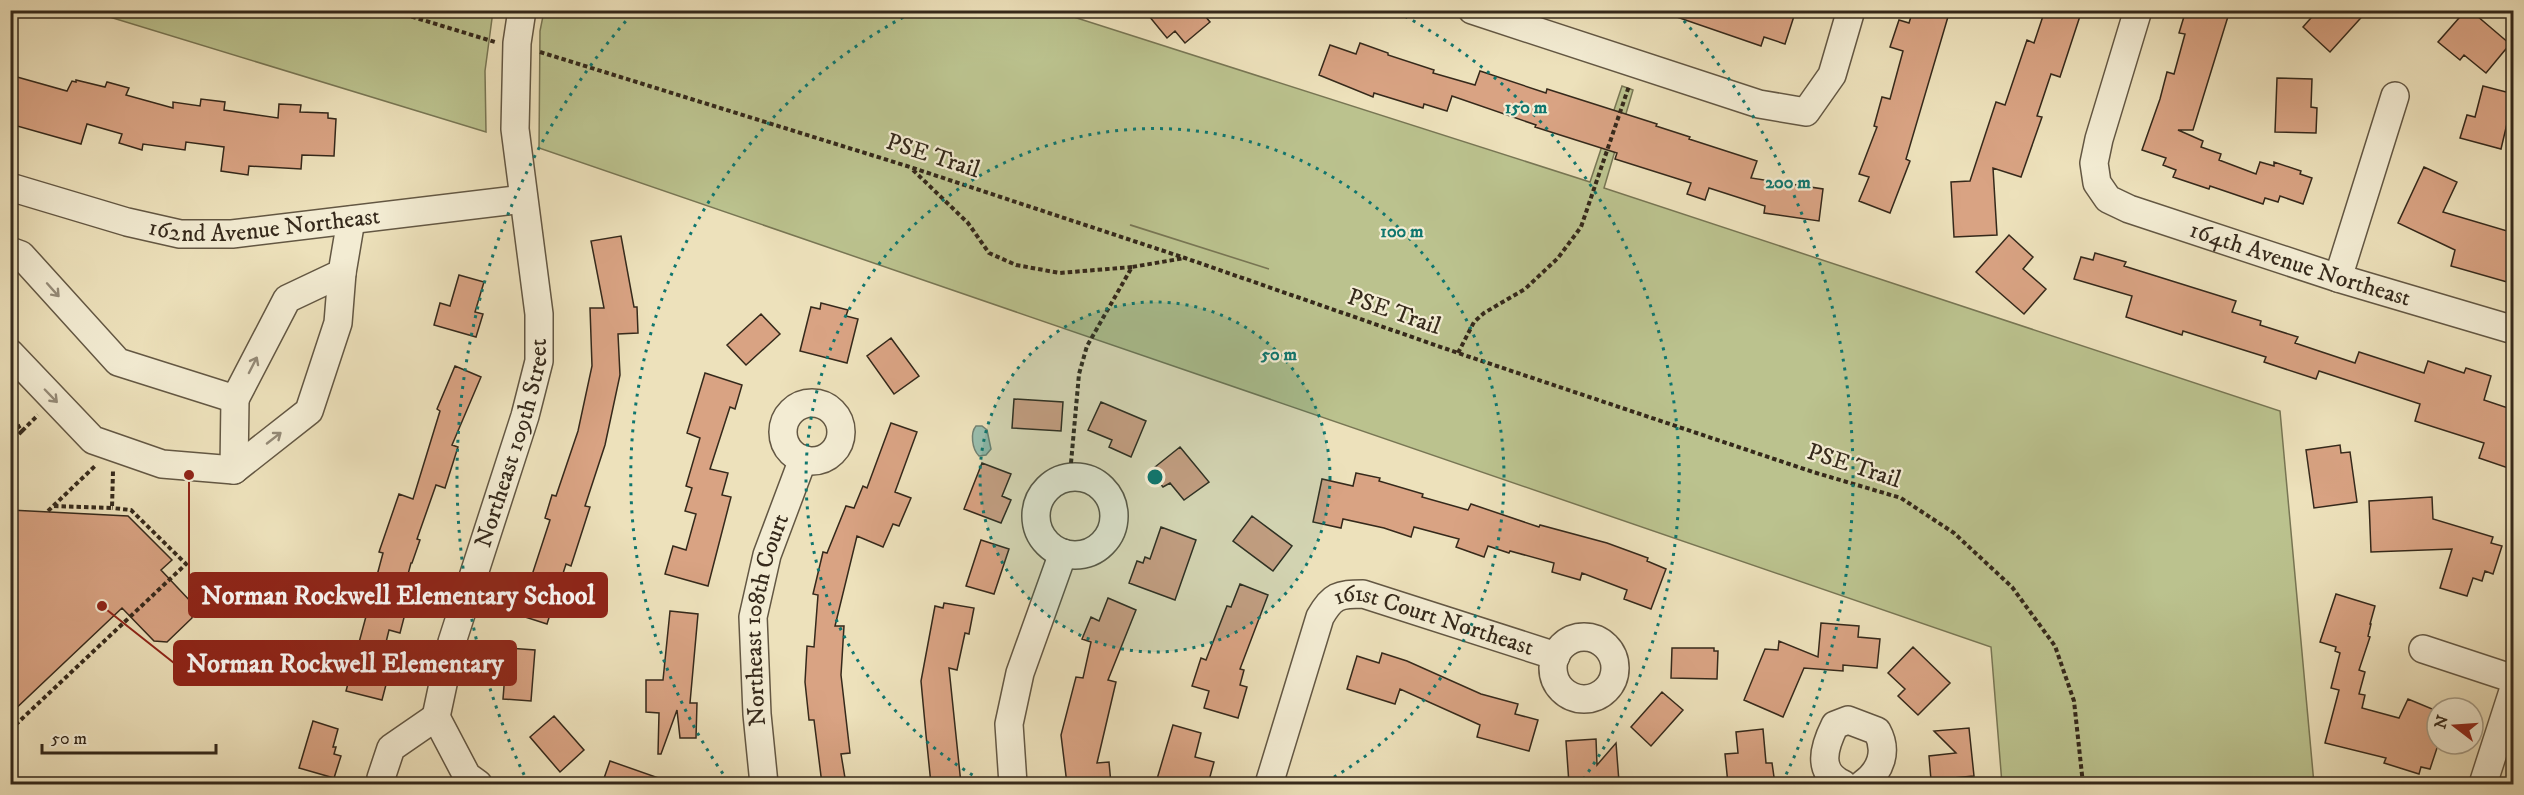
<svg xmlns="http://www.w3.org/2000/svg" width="2524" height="795" font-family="'IM FELL DW Pica',serif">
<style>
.green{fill:#bbc28e;stroke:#787654;stroke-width:1.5;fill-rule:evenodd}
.water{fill:#99beae;stroke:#718273;stroke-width:1.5}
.building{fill:#d9a383;stroke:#35291b;stroke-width:1.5}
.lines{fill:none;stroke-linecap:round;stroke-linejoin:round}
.minor-casing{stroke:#635743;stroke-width:30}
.path{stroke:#35291b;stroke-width:4;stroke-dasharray:4.5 3;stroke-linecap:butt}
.minor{stroke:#f3ecd3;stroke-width:27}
.oneway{stroke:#948a77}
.ring{fill:none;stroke:#0f766e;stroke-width:3;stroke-dasharray:3 6}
.labels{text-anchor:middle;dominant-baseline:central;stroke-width:4.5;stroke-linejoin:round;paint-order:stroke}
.street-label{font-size:24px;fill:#35291b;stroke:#f3ecd3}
.centre{fill:#0f766e;stroke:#f3ecd3;stroke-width:3}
.ring-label{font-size:18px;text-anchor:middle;font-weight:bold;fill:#0f766e;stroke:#f3ecd3;stroke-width:4.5;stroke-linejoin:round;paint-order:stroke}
.leader{fill:none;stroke:#8f2418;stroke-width:2}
.callout-dot{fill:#8f2418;stroke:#f3ecd3;stroke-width:2}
.callout{fill:#8f2418;stroke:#8f2418;stroke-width:2}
.callout-label{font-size:26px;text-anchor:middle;font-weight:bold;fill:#fff}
</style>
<rect width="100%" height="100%" fill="#ede1bb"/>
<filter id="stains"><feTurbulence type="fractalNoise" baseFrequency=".00333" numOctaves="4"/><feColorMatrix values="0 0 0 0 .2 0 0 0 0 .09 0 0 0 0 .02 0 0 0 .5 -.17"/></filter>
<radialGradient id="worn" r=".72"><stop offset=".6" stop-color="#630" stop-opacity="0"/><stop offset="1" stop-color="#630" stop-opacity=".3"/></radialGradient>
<path class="green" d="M90 11H493L485 71 486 132Z
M544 11H1055L1590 182 1622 86 1633 90 1604 188 2280 411 2314 784H2002L1991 647 539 148 540 31ZM1130 225 1269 269 1131 225Z"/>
<path class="water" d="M976 426H982L987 430 991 449 986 455 979 456C972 449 970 433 976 426Z"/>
<path class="building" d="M1144 10H1200L1210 22 1185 43 1175 31 1167 38Z
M1669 10H1796L1785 44 1764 37 1761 46 1668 14Z
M1913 10H1950L1906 159 1910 161 1890 213 1859 201 1869 177 1859 174 1877 127 1874 126 1882 97 1890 99 1903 51 1890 47 1899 20 1909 23Z
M2045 10H2082L2060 77 2051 74 2037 116 2042 117 2021 177 1993 168 1997 235 1954 237 1951 182 1970 181 1996 102 2005 105 2027 40 2034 43Z
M2186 10H2230L2193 130H2178L2203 141 2201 147 2221 154 2219 160 2256 174 2260 162 2274 166V162L2301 171 2300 174 2312 178 2303 204 2280 196 2278 202 2265 198 2263 204 2210 186 2209 189 2173 177 2176 170 2163 165 2166 158 2142 150 2160 99 2167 72 2174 74 2185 34 2179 33Z
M2318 10H2368L2330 52 2303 27Z
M2466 10H2470L2510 44 2486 73 2464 55 2460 60 2438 42Z
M1360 43 1388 53V55L1434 70 1433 73 1475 85 1480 71 1546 93 1547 89 1657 124 1656 126 1690 137 1689 139 1757 161 1751 178 1823 189 1819 221 1764 213 1765 206 1709 188 1705 200 1687 194 1691 183 1615 159 1617 153 1535 127 1536 125 1452 96 1447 111 1424 104 1423 108 1374 93 1373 97 1319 75 1330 45 1356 54Z
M10 75 67 91 72 81 76 82V80L105 87 107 82 129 88 126 95 173 108V102L200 106 201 99 225 102 224 110 278 118 279 104 301 105 300 112 328 113V118L336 119 334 156 302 155 301 169 249 166 248 175 221 171 224 147 186 142 185 150 143 144 142 150 119 143 122 134 87 124 81 144 10 124Z
M2277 78 2312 79 2311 107 2317 108 2316 133 2275 132Z
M2483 86 2514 94 2501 149 2460 138 2467 115 2475 117Z
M2424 167 2457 182 2443 212 2514 233V284L2451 266 2455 250 2398 223Z
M2009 235 2033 257 2023 269 2046 289 2024 314 1976 272Z
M621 236 634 307H637L638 333 618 334 620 375 605 445 585 506 590 507 571 566 566 564 547 624 522 616 528 597 520 594 527 573 532 575 550 520 545 518 552 495 556 496 578 431 592 366 590 308H604L591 241Z
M2095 253 2126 262 2124 266 2236 301 2232 312 2261 321 2260 325 2298 337 2295 343 2355 363 2359 352 2424 373 2428 361 2464 373 2466 368 2491 376 2484 400 2514 410V470L2479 458 2484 443 2415 421 2420 404 2319 371 2316 379 2264 362 2266 357 2183 331 2182 335 2126 317 2132 296 2074 279 2081 257 2093 260Z
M459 275 484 282 475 312 483 314 476 337 434 325 440 303 450 306Z
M821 303 848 310 846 316 858 319 847 363 800 351 811 307 820 309Z
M761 314 780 334 746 365 727 345Z
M891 338 919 376 894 394 867 356Z
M455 366 481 377 452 445 458 447 445 488 436 485 417 539 420 540 412 563H411L399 608 406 610 400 633 389 630 378 675 388 677 382 700 346 691 383 553 379 552 399 494 413 499 440 411 437 409Z
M705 373 742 385 735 409 730 407 710 469 728 473 722 495 731 497 708 586 665 574 673 546 686 550 696 514 685 511 692 488 686 486 700 438 687 433Z
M1014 399 1063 402 1061 431 1012 428Z
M1101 402 1146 421 1131 457 1109 447 1112 440 1088 430Z
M891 423 917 432 895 492 911 498 899 526 893 524 883 547 857 536 835 626H844L841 675 850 753 841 754 846 784H822L814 720H809L805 682 807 646 814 647 818 595 813 594 823 552 827 553 846 506 854 508 863 486 867 488Z
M2340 445 2341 453 2350 452 2357 502 2314 508 2306 450Z
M1180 447 1209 482 1184 500 1170 483 1163 487 1150 471Z
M982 463 1011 474 1002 496 1011 500 1001 523 964 509Z
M1356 473 1380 478 1379 481 1423 494 1422 497 1468 510 1471 504 1539 527 1540 525 1607 543 1648 558 1647 561 1666 569 1651 609 1624 599 1627 590 1582 573 1580 580 1552 572 1554 563 1510 551 1509 553 1488 546 1484 557 1456 547 1459 539 1414 527 1411 537 1384 528 1343 519 1341 528 1313 522 1322 479 1353 486Z
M2432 497 2433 519 2493 537 2491 543 2502 546 2493 574 2485 571 2482 581 2473 578 2467 596 2440 588 2452 549 2371 552 2369 501Z
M10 510 128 516 172 560 161 570 193 604 192 618 167 642 154 641 122 608 10 714Z
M1252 516 1292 546 1273 571 1233 541Z
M1161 527 1196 540 1175 600 1129 583 1137 561 1143 563 1145 557 1150 559Z
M981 540 1009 549 994 594 966 586Z
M1240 584 1268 595 1240 669 1244 670 1240 685 1247 687 1238 718 1204 708 1209 691 1192 686 1201 658 1206 660 1227 606 1231 607Z
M2336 594 2375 606 2370 624H2371L2368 636 2370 637 2359 670 2365 672 2359 694 2365 695 2362 708 2399 718 2408 699 2437 711V748L2430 769 2421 767 2419 774 2384 763 2386 758 2325 743 2339 690 2331 688 2340 653 2335 651 2336 647 2320 642Z
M1108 598 1136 610 1108 680 1116 682 1097 763 1109 762 1111 784H1067L1061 735 1076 677 1083 678 1091 642 1082 639 1091 617 1099 621Z
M944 603 974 608 969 634 965 633 957 670 949 668 961 784H931L926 735 921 681 935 606 943 608Z
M670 611 698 614 690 703H697L696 738H680L677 710 661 754H658L659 713 646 712V680H663Z
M1821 623 1859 626 1858 637 1880 639 1877 668 1843 665V671L1804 668 1783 717 1744 700 1765 649 1778 650 1779 641 1818 657Z
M1913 647 1950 683 1918 715 1898 696 1905 689 1888 673Z
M507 648 535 650 531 701 503 699Z
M1672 648H1714V651H1718L1717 679 1671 678Z
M1382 653 1407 661 1481 694 1518 704 1515 714 1538 720 1529 751 1477 737 1480 725 1400 689 1395 704 1347 689 1357 656 1379 663Z
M1662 692 1683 710 1651 746 1631 727Z
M554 716 584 750 560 772 530 737Z
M313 721 338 729 333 747H336L334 754 341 756 334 778 299 768Z
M1173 725 1201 733 1195 757 1214 762 1208 784H1175L1157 779Z
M1969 728 1974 776 1931 780 1929 756 1956 753 1934 731Z
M1763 729 1766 763H1772L1775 784H1728L1725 754 1738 753 1736 732Z
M1596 739 1597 765 1616 743 1619 782 1569 784 1566 741Z
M610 761 670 782V784H602Z"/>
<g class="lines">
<g class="minor-casing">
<g id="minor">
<path d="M1472 10 1759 104 1806 112 1832 75 1851 10"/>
<path id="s1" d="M2138 10 2099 139 2094 163 2097 183 2108 199 2129 209 2338 278 2514 330"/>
<path id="s2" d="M10 187 127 222 180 234H232L523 199"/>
<path d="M10 251 21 255 118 362 235 399 287 299 342 273 351 220"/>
<path d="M2338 278 2395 96"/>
<path d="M10 353 93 440 162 464 234 470 309 411 338 323 342 273"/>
<circle cx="812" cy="432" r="29"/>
<path d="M234 470 235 399"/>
<circle cx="1075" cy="516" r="39"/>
<circle cx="1584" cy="668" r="31"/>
<path d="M2423 649 2514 679"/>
<path id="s3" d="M436 717 452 642 525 416 539 361V314L515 129 517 43 522 10"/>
<path d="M436 717 467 776 478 784"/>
<path d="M384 784 381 778 391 748 436 717"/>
<path id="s4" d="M764 784 757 714 753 617 767 555 803 459"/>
<path d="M1013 784 1009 724 1020 673 1063 553"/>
<path id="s5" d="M1269 784 1320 617C1332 596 1338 594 1363 594L1556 656"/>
<path d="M1843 784C1816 772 1824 747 1835 725L1848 720 1877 731C1888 751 1881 771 1863 784"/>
<path d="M2483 784 2514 688"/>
</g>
</g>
<path class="path" d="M390 10 495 42
M540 52 910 167 1185 258 1458 353 1813 472 1901 498 1954 533 2012 587 2055 646 2074 701 2083 784
M913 170 968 223 989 253 1016 265 1060 273 1132 267
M1458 353 1474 322 1484 313 1525 289 1558 258 1581 227 1629 86
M10 412C17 418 16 425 22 431L10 443
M22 431 38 415
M1071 463 1079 374 1087 346 1132 267 1185 258
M54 506 112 508 113 471
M48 511 95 466
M10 730 186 564 131 510 112 508"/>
<use href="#minor" class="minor"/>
</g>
<defs><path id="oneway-shaft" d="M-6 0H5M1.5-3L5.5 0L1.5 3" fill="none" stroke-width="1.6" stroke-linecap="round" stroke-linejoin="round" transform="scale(1.5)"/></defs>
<g class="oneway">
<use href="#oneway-shaft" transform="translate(53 290) rotate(48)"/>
<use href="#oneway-shaft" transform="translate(253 365) rotate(-63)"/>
<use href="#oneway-shaft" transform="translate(51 396) rotate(46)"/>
<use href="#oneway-shaft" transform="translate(274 438) rotate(-38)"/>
</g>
<circle cx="1155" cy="477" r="175" fill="#0f766e" fill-opacity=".12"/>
<g class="ring">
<circle cx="1155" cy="477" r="175"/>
<path d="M988 784A349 349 0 1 1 1322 784"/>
<path d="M728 781A524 524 0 0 1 913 12M1397 12A524 524 0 0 1 1582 781"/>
<path d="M528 783A698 698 0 0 1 632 14M1678 14A698 698 0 0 1 1782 783"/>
</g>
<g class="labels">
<g class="street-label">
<text transform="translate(933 156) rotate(18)">PSE Trail</text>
<text stroke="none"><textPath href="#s2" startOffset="261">162nd Avenue Northeast</textPath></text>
<text stroke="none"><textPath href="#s1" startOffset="402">164th Avenue Northeast</textPath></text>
<text transform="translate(1394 312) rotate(19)">PSE Trail</text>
<text stroke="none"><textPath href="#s3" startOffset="285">Northeast 109th Street</textPath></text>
<text transform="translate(1854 466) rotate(18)">PSE Trail</text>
<text stroke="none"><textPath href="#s4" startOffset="166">Northeast 108th Court</textPath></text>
<text stroke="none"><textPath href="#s5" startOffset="302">161st Court Northeast</textPath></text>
</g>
</g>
<circle cx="1155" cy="477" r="9" class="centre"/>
<g class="ring-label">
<text x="1526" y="113">150 m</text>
<text x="1788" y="188">200 m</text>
<text x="1402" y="237">100 m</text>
<text x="1279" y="360">50 m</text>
</g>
<path class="leader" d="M189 475L189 595M102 606L174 663"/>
<g class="callout-dot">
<circle cx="189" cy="475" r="6"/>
<circle cx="102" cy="606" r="6"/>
</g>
<g class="callout">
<rect x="189" y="573" width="418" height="44" rx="6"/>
<rect x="174" y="641" width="342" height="44" rx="6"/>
</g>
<g class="callout-label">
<text x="398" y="604">Norman Rockwell Elementary School</text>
<text x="345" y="672">Norman Rockwell Elementary</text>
</g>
<rect width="2524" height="795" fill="none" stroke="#ede1bb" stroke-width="36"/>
<rect x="12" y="12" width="2500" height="771" fill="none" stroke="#35291b" stroke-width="3"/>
<rect x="18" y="18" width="2488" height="759" fill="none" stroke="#35291b" stroke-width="1.5"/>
<g transform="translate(2455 726) rotate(287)"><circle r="28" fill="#f3ecd3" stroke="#a79e89" stroke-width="1.5"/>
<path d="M0-4.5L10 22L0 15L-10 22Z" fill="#8f2418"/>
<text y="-9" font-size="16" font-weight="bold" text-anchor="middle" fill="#35291b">N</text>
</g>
<path d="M42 744v9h174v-9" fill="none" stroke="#35291b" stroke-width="3"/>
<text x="51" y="744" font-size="18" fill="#35291b" stroke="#f3ecd3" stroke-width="4.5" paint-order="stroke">50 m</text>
<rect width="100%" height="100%" filter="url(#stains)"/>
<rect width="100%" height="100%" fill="url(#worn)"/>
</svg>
